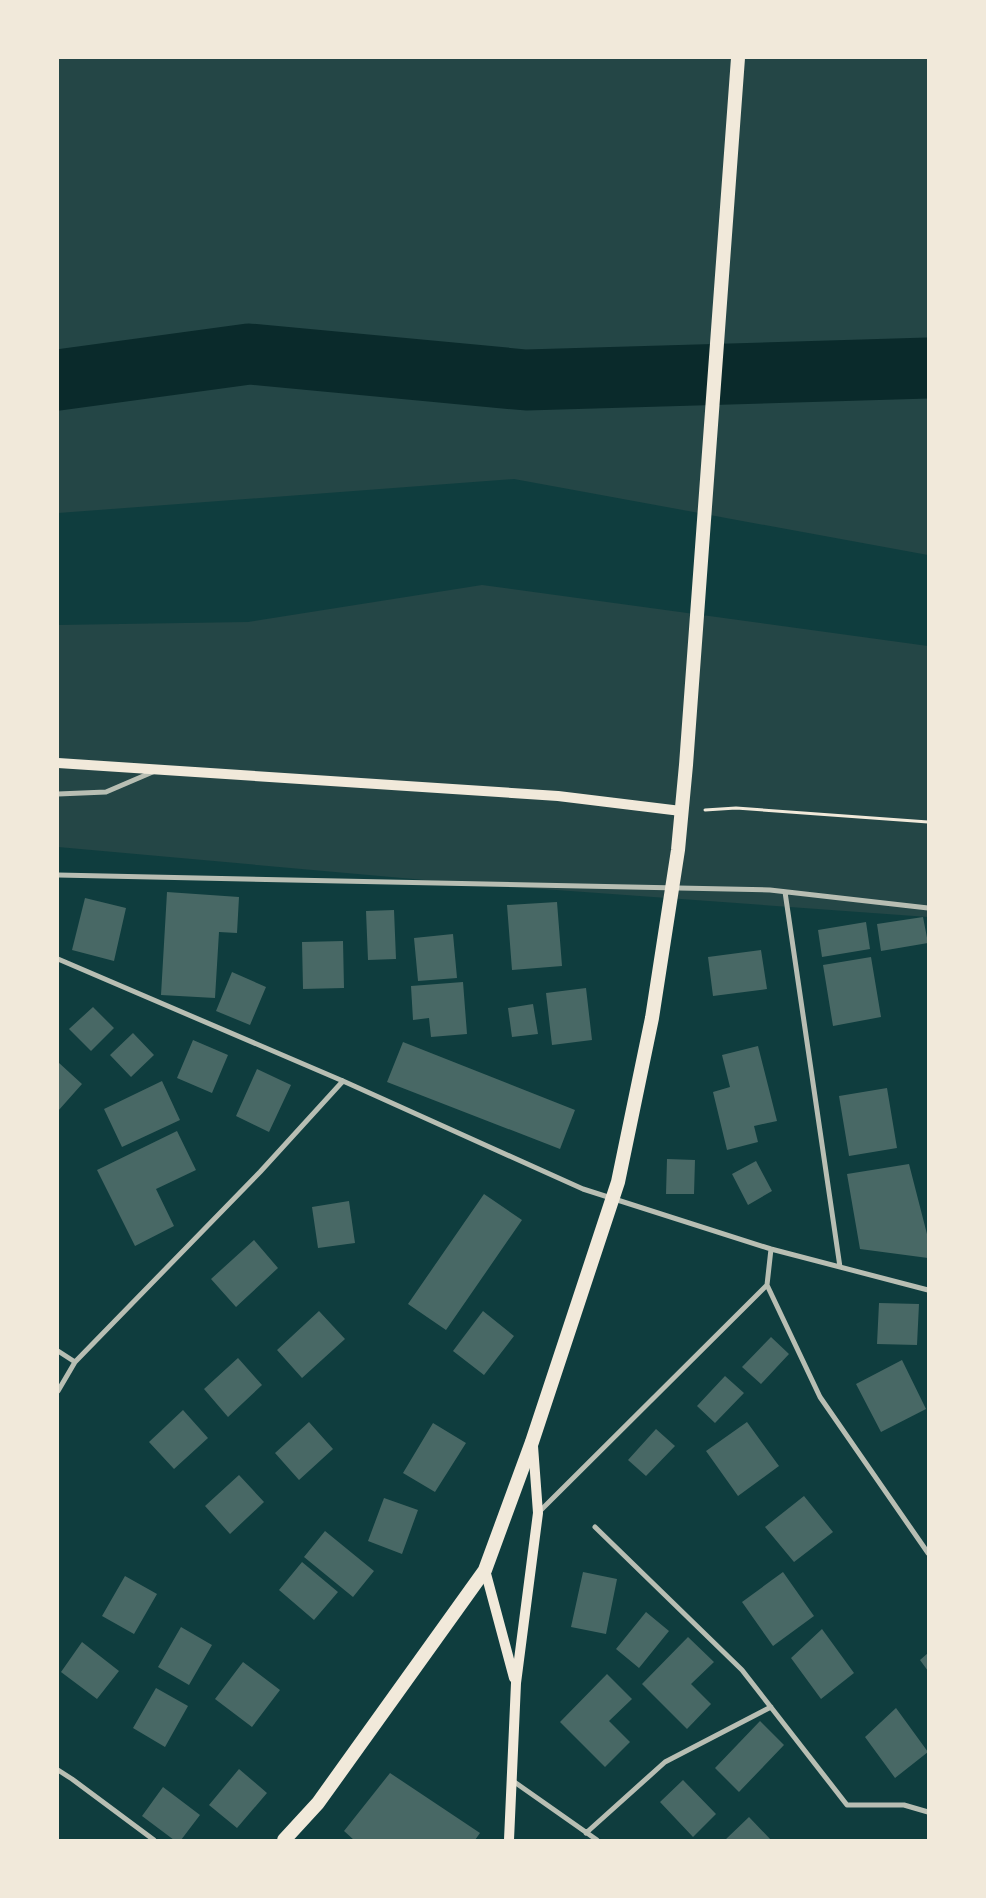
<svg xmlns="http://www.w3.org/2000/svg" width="986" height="1898" font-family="'Nunito Sans',sans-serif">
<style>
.green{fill:#244646}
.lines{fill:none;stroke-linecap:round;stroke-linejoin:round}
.river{stroke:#0a2a2b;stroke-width:61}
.building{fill:#486865}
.path{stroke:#f1e9da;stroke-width:3}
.minor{stroke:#b8beb3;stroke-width:5}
.secondary{stroke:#f1e9da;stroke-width:10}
.trunk{stroke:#f1e9da;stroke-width:14}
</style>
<rect width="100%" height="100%" fill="#0f3d3e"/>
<path class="green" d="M58 58H928V555L514 479 58 513Z
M482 585 928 646V917L447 882 58 847V625L248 622Z"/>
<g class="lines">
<path class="river" d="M58 380 249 354 526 380 928 368"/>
</g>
<path class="building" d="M167 892 239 897 237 933 219 932 215 998 161 995Z
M85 898 126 908 114 961 72 950Z
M557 902 562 966 512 970 507 905Z
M394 910 396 959 368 960 366 911Z
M923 917 928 943 881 951 877 924Z
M866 922 870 949 822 957 818 930Z
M453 934 457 978 418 981 414 938Z
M343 941 344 988 303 989 302 942Z
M761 950 767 989 713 996 708 957Z
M871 957 881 1017 833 1026 823 965Z
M232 972 266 987 250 1025 216 1011Z
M463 982 467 1034 431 1037 429 1018 413 1020 411 986Z
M586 988 592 1040 552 1045 546 993Z
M533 1004 538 1034 512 1037 508 1008Z
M93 1007 114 1028 91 1051 69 1029Z
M133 1033 154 1055 131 1077 110 1055Z
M193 1040 228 1055 212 1093 177 1078Z
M403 1042 575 1110 560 1149 387 1082Z
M758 1046 777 1121 754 1126 758 1142 727 1150 713 1092 730 1087 722 1055Z
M58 1062 82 1084 58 1111Z
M257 1069 291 1085 269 1132 236 1116Z
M162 1081 180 1120 122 1147 104 1109Z
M887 1088 897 1148 849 1156 839 1096Z
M177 1131 196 1170 156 1189 174 1226 135 1246 97 1170Z
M667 1159 695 1160 694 1194H666Z
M756 1161 772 1191 748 1205 732 1174Z
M909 1164 928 1238V1258L860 1249 847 1174Z
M484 1194 522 1220 446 1330 408 1304Z
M349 1201 355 1243 318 1248 312 1207Z
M254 1240 278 1268 236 1307 211 1279Z
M879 1303 919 1304 917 1345 877 1344Z
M319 1311 345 1339 302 1378 277 1350Z
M483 1311 514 1336 484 1375 453 1351Z
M771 1337 789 1354 761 1384 742 1367Z
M238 1358 262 1385 228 1417 204 1389Z
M902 1360 926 1409 881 1432 856 1384Z
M725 1376 744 1393 715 1423 697 1406Z
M183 1410 208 1438 174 1469 149 1442Z
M309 1422 333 1449 299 1480 275 1453Z
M747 1422 779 1466 738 1496 706 1451Z
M433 1423 466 1443 435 1492 403 1473Z
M656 1429 675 1446 646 1476 628 1460Z
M239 1475 264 1502 230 1534 205 1506Z
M804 1496 833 1532 794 1562 765 1527Z
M384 1498 418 1510 402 1554 368 1541Z
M325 1531 374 1571 353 1597 304 1557Z
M302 1562 338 1592 314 1620 279 1590Z
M583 1572 617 1579 606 1634 571 1627Z
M783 1572 814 1616 773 1646 742 1602Z
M125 1576 157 1594 134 1634 102 1616Z
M646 1612 669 1631 639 1668 616 1649Z
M181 1627 212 1645 189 1685 158 1667Z
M822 1629 854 1673 821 1699 791 1658Z
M688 1637 714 1662 691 1684 711 1704 687 1729 642 1684Z
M82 1642 119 1671 97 1699 61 1672Z
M928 1653V1671L920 1660Z
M243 1662 280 1690 252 1727 215 1699Z
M607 1674 632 1699 609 1721 630 1742 605 1767 560 1722Z
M156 1688 188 1706 165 1747 133 1728Z
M896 1708 928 1752 895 1778 865 1737Z
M760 1721 784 1745 739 1792 715 1768Z
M239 1769 267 1793 237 1828 209 1805Z
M390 1773 480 1833 475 1840H354L344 1831Z
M683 1780 716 1814 693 1837 660 1802Z
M163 1787 200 1815 181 1840H174L142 1816Z
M749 1817 771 1840H725Z"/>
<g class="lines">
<path class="path" d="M705 810 736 808 928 822"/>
<path class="minor" d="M58 794 106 792 155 771
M58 875 770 890 928 908
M785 892 840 1267
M58 959 343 1081 583 1189 771 1249 928 1290
M771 1249 767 1285 820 1397 928 1553
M58 1351 75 1362
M58 1391 75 1362 260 1172 343 1081
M539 1512 767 1285
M595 1527 742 1670 847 1805H904L928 1812
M58 1770 72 1779 154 1840
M513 1781 597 1840
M586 1833 665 1762 771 1707"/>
<path class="secondary" d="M58 763 558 796 681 811
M485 1570 514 1678
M509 1840 516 1683 538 1513 533 1446"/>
<path class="trunk" d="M284 1840 318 1803 485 1570 532 1442 618 1182 652 1018 678 850 686 765 738 58"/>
</g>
<rect width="986" height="1898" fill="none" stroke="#f1e9da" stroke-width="118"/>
</svg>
